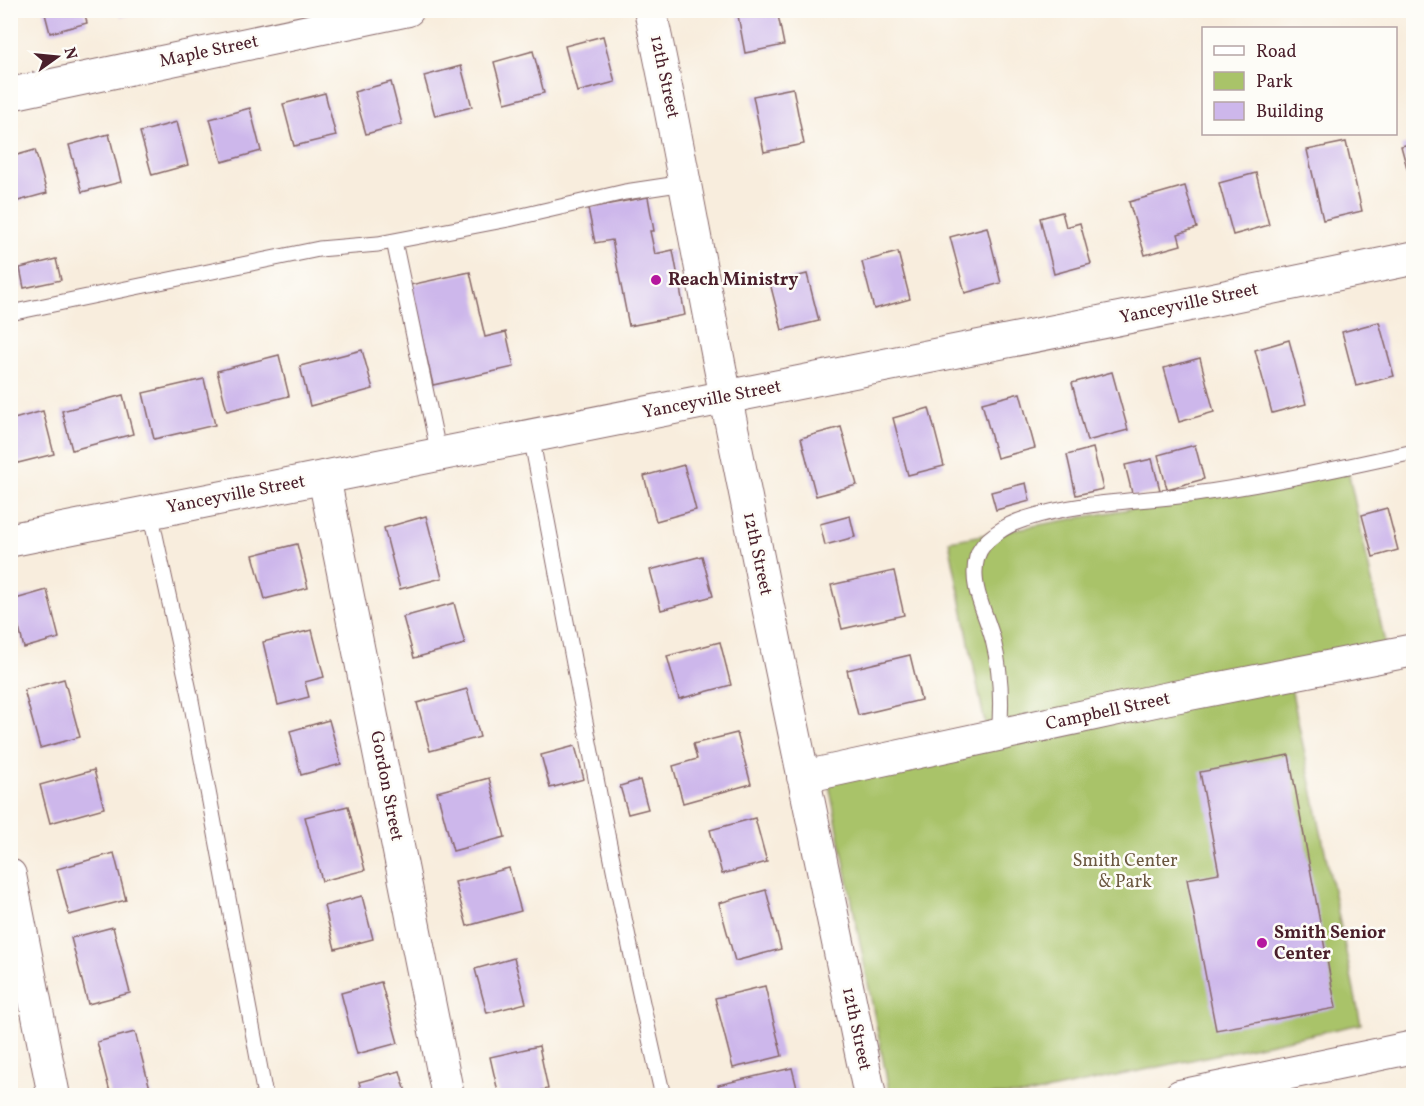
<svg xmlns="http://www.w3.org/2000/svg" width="1424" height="1106" font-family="Vollkorn,serif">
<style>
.green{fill:#a9c369;stroke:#7a714a;stroke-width:1.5}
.building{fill:#cdb7eb}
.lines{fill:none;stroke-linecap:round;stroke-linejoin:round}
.lane-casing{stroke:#876769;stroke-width:17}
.street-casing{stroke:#876769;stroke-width:34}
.secondary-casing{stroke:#876769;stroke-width:35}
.lane{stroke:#fff;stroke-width:15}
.street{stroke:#fff;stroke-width:32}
.secondary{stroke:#fff;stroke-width:33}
.poi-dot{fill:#b5179e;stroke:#fdfcf7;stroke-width:2}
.labels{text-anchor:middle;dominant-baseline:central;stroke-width:5;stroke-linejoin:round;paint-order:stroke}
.street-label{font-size:18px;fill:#4a1f2b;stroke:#fdfcf7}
.poi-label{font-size:18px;font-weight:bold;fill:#4a1f2b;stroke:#fdfcf7;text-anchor:start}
.park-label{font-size:18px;fill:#6b5841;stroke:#fdfcf7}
</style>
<rect width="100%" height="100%" fill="#fdfcf7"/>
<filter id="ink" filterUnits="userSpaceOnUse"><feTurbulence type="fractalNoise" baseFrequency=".0167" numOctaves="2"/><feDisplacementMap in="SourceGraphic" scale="12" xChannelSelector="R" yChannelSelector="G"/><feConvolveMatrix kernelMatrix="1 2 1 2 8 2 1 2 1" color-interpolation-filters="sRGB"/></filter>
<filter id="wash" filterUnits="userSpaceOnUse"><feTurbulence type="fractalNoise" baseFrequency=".008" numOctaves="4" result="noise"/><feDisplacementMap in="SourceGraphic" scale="24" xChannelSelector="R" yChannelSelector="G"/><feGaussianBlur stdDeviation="1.35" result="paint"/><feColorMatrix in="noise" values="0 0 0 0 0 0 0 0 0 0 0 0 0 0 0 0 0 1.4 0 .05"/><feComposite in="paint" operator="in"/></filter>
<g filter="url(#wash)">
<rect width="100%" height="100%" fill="#f8eddd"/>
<path class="green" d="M1348 470 1388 657 1289 678 1361 1024 1027 1095H890L824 759 986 729 949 541Z"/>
<g id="blocks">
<path class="building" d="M44 10H84L87 23 50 33Z
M119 10H143L144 11 121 17Z
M737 10H777L784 45 745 53Z
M11 21 15 39 10 40V22Z
M603 36 615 82 577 92 565 46Z
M533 51 544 93 505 103 494 62Z
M461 66 472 107 435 116 424 76Z
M391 82 402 124 366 134 354 92Z
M793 88 804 144 764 152 753 96Z
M325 93 336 136 294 146 283 104Z
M250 108 261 151 222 162 210 119Z
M177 122 188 165 152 175 140 132Z
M109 134 121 182 82 192 69 145Z
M1346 142 1362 211 1323 220 1307 150Z
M1414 143V190H1413L1401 146Z
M35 150 47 193 11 203 10 157Z
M1256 173 1269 225 1233 235 1219 183Z
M1185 186 1197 228 1178 234 1181 245 1145 255 1129 202Z
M648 197 654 231H650L655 254 673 250 685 315 629 326 612 240 595 243 588 208Z
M1062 212 1066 227 1080 223 1091 264 1054 274 1040 218Z
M987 227 1001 283 965 293 950 237Z
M898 252 910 299 874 309 862 262Z
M56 259 61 280 24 288 20 268Z
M470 272 485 337 506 332 514 367 433 385 410 285Z
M807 274 819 321 782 330 770 283Z
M1379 322 1394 376 1356 386 1342 332Z
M1289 340 1306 404 1272 413 1255 350Z
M362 350 373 389 310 406 300 366Z
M279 355 289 396 227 411 217 371Z
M1200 358 1214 412 1179 422 1164 368Z
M1112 372 1128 430 1087 441 1072 383Z
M204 379 215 425 154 439 143 393Z
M1020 393 1035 448 997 458 982 403Z
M123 395 133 434 72 450 62 411Z
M929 408 944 466 908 475 893 418Z
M43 411 54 454 10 465V420Z
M841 427 857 485 816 496 801 438Z
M1195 445 1204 479 1167 489 1158 455Z
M1093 448 1103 489 1076 495 1067 455Z
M1152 459 1160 490 1133 497 1125 465Z
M684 465 696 510 656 521 644 476Z
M1026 483 1030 501 996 510 991 492Z
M1387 508 1398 550 1373 557 1362 515Z
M426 516 442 578 400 589 384 528Z
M850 516 855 537 825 545 820 524Z
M297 544 308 588 265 599 253 555Z
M702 556 713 596 661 610 650 570Z
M894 571 904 615 842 629 831 585Z
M47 590 59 638 24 648 12 600Z
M454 603 465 644 414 658 403 617Z
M312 630 324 677 305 682 309 697 278 705 263 642Z
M720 642 731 685 679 699 667 656Z
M910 655 921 700 858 715 847 670Z
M64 679 80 737 40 748 24 690Z
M467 689 480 737 430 751 417 703Z
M329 720 341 764 301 775 290 731Z
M737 733 751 784 683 803 673 766 697 759 693 744Z
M575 746 584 779 550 788 541 755Z
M1289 755 1336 1008 1216 1030 1187 879 1219 873 1200 772Z
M94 770 104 808 50 823 40 785Z
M489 778 505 837 453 851 437 792Z
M640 780 648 809 628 814 620 786Z
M348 806 365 870 322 881 305 817Z
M755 818 767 862 722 874 710 830Z
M114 853 126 900 69 915 57 869Z
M509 868 521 911 467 926 455 882Z
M766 890 781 949 735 961 719 903Z
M362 896 373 939 335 949 324 906Z
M113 927 130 993 88 1004 71 938Z
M514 958 526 1003 487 1013 475 969Z
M381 982 398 1043 357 1054 341 993Z
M765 986 782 1056 733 1068 715 998Z
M135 1032 152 1096H111L97 1042Z
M539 1046 548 1089 519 1096H499L490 1057Z
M792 1068 799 1096H720L718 1085Z
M400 1071 407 1096H363L359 1082Z"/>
</g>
</g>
<g filter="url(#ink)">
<use href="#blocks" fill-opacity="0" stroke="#876769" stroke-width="1.5"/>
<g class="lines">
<g class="lane-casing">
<path id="lane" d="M394 241 439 455
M10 313 319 249 378 244 509 219 625 192 685 183
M531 436C573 656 612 877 663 1096
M150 512 190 695 265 1096
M999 735C1002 704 1001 671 993 640 986 612 969 587 977 557 982 539 1008 524 1025 519 1080 501 1139 502 1195 494 1268 484 1341 468 1414 452"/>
</g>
<g class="street-casing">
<path id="street" d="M650 10C678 139 700 269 726 398 772 631 821 863 870 1096
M10 94 408 10
M324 477 448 1096
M803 777 1164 699 1414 650
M10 875 54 1096
M1180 1096 1414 1047"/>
</g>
<g class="secondary-casing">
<path id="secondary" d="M10 540 1172 308 1414 258"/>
</g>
<use href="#lane" class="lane"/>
<use href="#street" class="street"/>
<use href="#secondary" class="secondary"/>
</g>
</g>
<g class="poi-dot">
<circle cx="656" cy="280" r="6"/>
<circle cx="1262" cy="943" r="6"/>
</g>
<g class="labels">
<g class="street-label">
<text transform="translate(209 52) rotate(-12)">Maple Street</text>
<text transform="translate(664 77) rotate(78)">12th Street</text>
<text transform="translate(1189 304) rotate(-12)">Yanceyville Street</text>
<text transform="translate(712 400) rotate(-11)">Yanceyville Street</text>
<text transform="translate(236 495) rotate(-11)">Yanceyville Street</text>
<text transform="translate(757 554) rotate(78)">12th Street</text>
<text transform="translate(1108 712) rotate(-12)">Campbell Street</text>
<text transform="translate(386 786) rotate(79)">Gordon Street</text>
<text transform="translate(856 1029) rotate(78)">12th Street</text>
</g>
<g class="poi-label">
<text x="668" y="280">Reach Ministry</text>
<text x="1274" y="933">Smith Senior<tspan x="1274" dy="21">Center</tspan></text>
</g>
<g class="park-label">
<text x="1125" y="861">Smith Center<tspan x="1125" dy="21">&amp; Park</tspan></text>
</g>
</g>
<rect width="1424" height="1106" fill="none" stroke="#fdfcf7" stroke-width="36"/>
<rect x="1202" y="27" width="195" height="108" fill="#fdfcf7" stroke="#b5a4a5" stroke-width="1.5"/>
<rect x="1214" y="46" width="30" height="9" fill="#ffffff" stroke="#b5a4a5" stroke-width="1.5"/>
<text x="1256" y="57" font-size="18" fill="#4a1f2b">Road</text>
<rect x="1214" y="72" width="30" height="18" fill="#a9c369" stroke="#b5a4a5" stroke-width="1.5"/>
<text x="1256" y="87" font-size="18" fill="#4a1f2b">Park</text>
<rect x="1214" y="102" width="30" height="18" fill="#cdb7eb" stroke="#b5a4a5" stroke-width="1.5"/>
<text x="1256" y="117" font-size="18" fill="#4a1f2b">Building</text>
<g transform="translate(57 57) rotate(75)" stroke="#fdfcf7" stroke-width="4.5" paint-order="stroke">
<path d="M0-4.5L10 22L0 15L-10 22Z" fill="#4a1f2b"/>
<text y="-9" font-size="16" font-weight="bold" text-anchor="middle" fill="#4a1f2b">N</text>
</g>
</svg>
